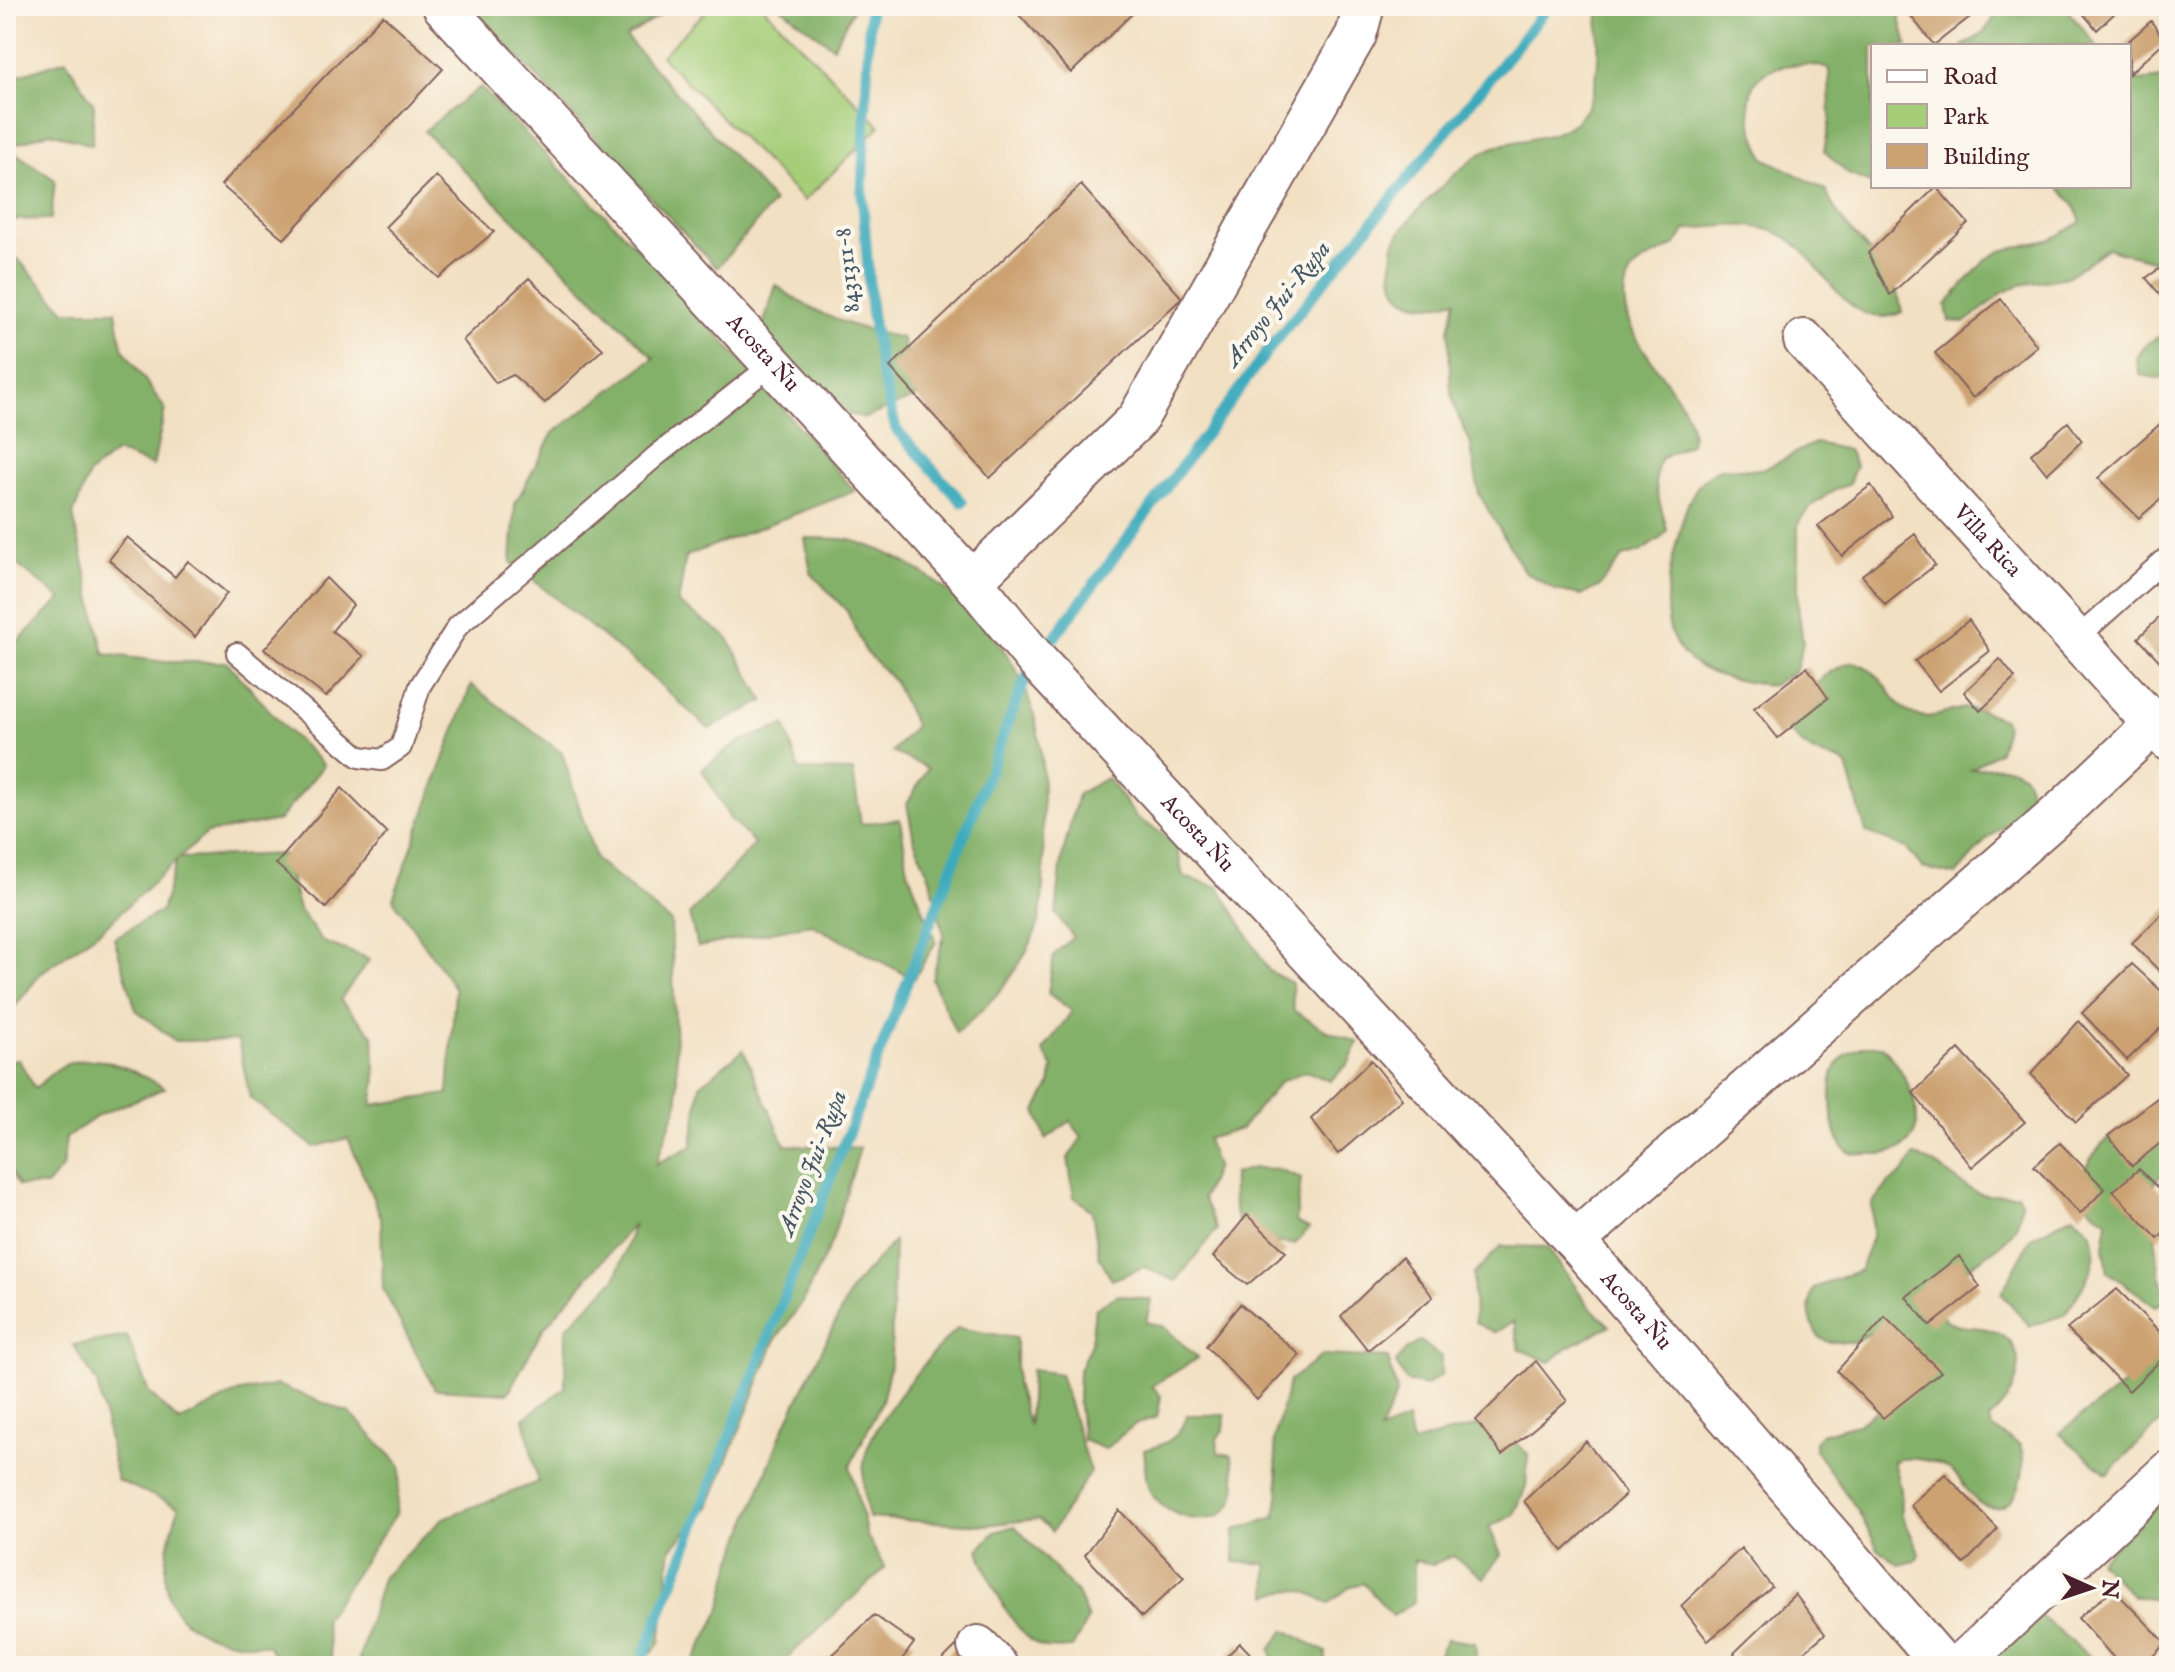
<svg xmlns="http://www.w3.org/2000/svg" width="2175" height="1672" font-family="'IM FELL English',serif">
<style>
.green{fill:#a6ce79;stroke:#787652;stroke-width:2}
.forest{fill:#84b169;stroke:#67684a;stroke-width:2}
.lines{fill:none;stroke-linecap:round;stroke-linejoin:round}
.stream{stroke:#3daabc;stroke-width:11}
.building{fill:#cca272}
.service-casing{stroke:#856360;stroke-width:24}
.minor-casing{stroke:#856360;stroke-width:44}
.service{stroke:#fff;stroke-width:20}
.minor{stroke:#fff;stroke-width:40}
.labels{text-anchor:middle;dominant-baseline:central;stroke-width:8;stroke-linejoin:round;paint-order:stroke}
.street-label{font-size:22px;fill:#4a1f2b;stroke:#fbf7ec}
.water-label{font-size:24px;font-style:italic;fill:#455765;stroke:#fbf7ec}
</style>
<rect width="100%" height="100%" fill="#fbf7ec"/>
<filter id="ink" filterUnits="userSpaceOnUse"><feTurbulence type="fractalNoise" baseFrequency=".0125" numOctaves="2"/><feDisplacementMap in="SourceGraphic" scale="16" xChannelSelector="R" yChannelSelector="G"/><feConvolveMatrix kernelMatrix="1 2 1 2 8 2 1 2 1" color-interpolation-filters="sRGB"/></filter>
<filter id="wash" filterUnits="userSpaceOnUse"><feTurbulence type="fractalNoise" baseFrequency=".006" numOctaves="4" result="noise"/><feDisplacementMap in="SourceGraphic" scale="32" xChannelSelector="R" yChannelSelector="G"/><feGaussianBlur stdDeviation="1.8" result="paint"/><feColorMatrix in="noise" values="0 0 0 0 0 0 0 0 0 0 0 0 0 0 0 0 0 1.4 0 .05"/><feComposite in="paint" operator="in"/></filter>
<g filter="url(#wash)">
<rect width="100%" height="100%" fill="#f2e0c3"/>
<path class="green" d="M711 6H762L880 126 804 201 661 56Z"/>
<path class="forest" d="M470 6H675L626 37 774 202 717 268Z
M779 6H855L833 47Z
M1599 6H1897L1907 46H1873V184L1848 174 1824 151 1830 119 1829 69C1815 64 1806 64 1791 65 1734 70 1747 120 1764 158L1826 190C1842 237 1895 260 1902 312 1846 338 1822 254 1782 235 1752 220 1717 226 1685 230 1674 258 1638 251 1627 281 1607 341 1701 394 1691 443L1660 459C1650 487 1661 502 1667 530L1662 537 1640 552 1622 557 1600 586 1582 595 1555 590 1524 571 1479 494 1470 441 1455 409 1450 384 1449 329 1456 300C1425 310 1390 307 1392 265 1393 258 1392 247 1395 241 1405 219 1461 166 1482 153 1514 133 1563 147 1586 109 1603 81 1597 37 1599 6Z
M1999 6H2064L2097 46H1961C1982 37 1991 27 1999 6Z
M66 60 94 105 92 145 50 132 7 147 55 180 51 219 6 220V69L13 77Z
M2129 77 2140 81 2169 77V269C2150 255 2129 257 2108 248L2067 277 2020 285 2004 292 1966 322 1949 321 1946 305 1986 259 2001 251 2051 239 2081 222 2073 203 2057 186H2129Z
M480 87 682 294 855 491 686 556 678 603 727 637 764 701 709 729 637 664 511 562 515 504 553 433 654 358 424 131Z
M17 258 65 311H116L122 347 165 409 153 466 116 452 89 474 73 515 104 654 165 662H227L285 728 324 765 278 821 207 833 179 858 284 854 299 910 323 942 370 959 340 1000 373 1035 376 1081 372 1105 448 1094 455 989 393 899 471 685 562 753 596 860 671 922 678 1102 656 1164 692 1146 700 1085 743 1050 785 1145 860 1148 832 1241 802 1303 776 1339 709 1507 671 1548 660 1643 639 1666H357L382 1578 443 1518 538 1482 524 1418 565 1388 566 1328 616 1278 634 1224 543 1329 508 1393 435 1389 383 1289 381 1217 348 1138 314 1147 250 1098 238 1040 175 1041 136 1010 114 938 161 911 177 860 105 927 42 972 6 1018V640L12 647 61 599 6 556V261Z
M776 285C815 316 854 328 902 338L916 397 865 418 841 412 761 331Z
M2169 331V380L2140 375 2136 358 2148 343Z
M1816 443 1848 450 1856 466 1848 485C1832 489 1804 509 1798 524V606L1803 643 1796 670 1773 685C1667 677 1652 633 1678 537 1684 514 1690 487 1712 473 1726 463 1744 472 1760 469 1779 466 1797 449 1816 443Z
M805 538C821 539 839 537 854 541 925 561 1004 627 1029 699 1044 740 1043 782 1043 825 1043 853 1046 902 1037 928 1021 971 991 1005 956 1033L932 979 944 935 930 878 914 840 907 804 928 768 892 752 915 726 894 681 865 651 847 611 811 573Z
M1853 662C1888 671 1889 705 1912 714 1932 721 1941 713 1960 709 1974 706 1990 714 2003 719L2006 727 1999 751 1971 769C1992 768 2013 760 2028 780L2030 798 2013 819 1985 841 1956 875 1923 868 1906 848 1866 832 1847 766C1839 758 1832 759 1823 756 1806 750 1793 737 1783 722 1803 696 1820 671 1853 662Z
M785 725 799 770 853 771 861 824 900 819 908 871 936 942 914 979 811 924 698 947 689 915 755 844 730 819 702 769 739 742Z
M1107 778 1137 818 1176 842 1183 877 1219 887 1269 971 1292 983 1293 1010 1325 1030 1358 1042 1349 1063 1330 1081 1306 1071 1281 1081 1241 1129 1207 1139 1216 1167 1203 1198 1217 1229 1176 1281 1144 1267 1112 1280 1099 1256 1092 1211 1074 1197 1068 1158 1082 1137 1070 1121 1046 1139 1036 1111 1050 1085 1053 1068 1043 1051 1072 1011 1048 993 1054 955 1073 937 1056 914 1062 858 1078 794Z
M1864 1046H1882C1914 1078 1946 1156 1870 1154 1862 1154 1852 1156 1846 1150 1832 1137 1831 1109 1831 1091 1831 1065 1841 1055 1864 1046Z
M18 1059 35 1088C43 1082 51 1073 59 1068 95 1048 134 1070 165 1088L99 1115 66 1138 62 1168 46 1186H18L6 1163V1061Z
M2169 1107C2169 1156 2175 1176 2130 1200L2129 1208C2163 1235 2153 1231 2159 1269 2161 1281 2166 1290 2164 1302L2156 1306 2108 1272 2104 1247 2107 1220C2051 1190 2100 1137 2139 1116 2147 1111 2159 1110 2169 1107Z
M1914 1156C1941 1161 1955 1185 1979 1193 1991 1198 2004 1193 2017 1194L2021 1201C2022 1247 1980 1251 1956 1279 1948 1287 1944 1302 1940 1313 1952 1333 1978 1323 1996 1332 2037 1351 2014 1400 1989 1419L1991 1427 2020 1445C2030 1468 2016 1521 1983 1505 1969 1499 1965 1482 1954 1473 1942 1461 1910 1455 1894 1461L1901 1489 1902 1515 1920 1554 1915 1561 1899 1565 1878 1549 1857 1509 1815 1450V1441L1821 1434 1857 1424 1886 1405 1877 1338 1870 1333 1854 1342H1828L1820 1338C1809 1325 1806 1304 1814 1288L1860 1270 1872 1237V1204L1889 1183 1903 1173Z
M1253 1168 1278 1169 1301 1178 1296 1222 1309 1228 1295 1244C1241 1242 1231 1228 1233 1174Z
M2073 1215C2078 1220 2088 1227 2091 1234 2104 1263 2079 1293 2064 1315L2030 1326 2001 1293 2032 1237Z
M894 1241 891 1361 882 1401 850 1466 867 1536 885 1568 778 1666H691L720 1611 731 1565 781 1434 852 1288Z
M1501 1246 1547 1247 1590 1307 1610 1326 1568 1347 1550 1362 1519 1349 1514 1321 1494 1333 1475 1322 1473 1275Z
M1118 1295 1151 1300 1146 1322 1164 1327 1198 1358 1152 1386 1161 1396 1157 1417 1135 1424 1105 1449 1083 1440 1078 1400 1079 1370 1091 1343 1095 1309Z
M958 1328 1016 1338V1384L1029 1426 1031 1370 1060 1374 1090 1472 1052 1532 1039 1519 985 1525 869 1518C863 1494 859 1463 871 1440 889 1404 929 1355 958 1328Z
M127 1336 149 1393 179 1422 236 1393 277 1385 350 1413 401 1466 396 1514 324 1620 333 1666H282L267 1645C167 1640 149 1598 179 1507L117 1480 97 1383 73 1345Z
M1420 1341 1441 1357V1375L1425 1386 1406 1381 1396 1363 1404 1352Z
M2169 1351V1414L2107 1474 2059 1433Z
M1323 1355 1388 1358 1397 1392 1380 1431 1407 1420 1412 1443 1491 1422 1528 1454 1526 1487 1514 1515 1489 1527 1501 1554 1484 1578 1453 1556 1433 1564 1414 1560V1602L1393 1616 1363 1583 1351 1586 1328 1604C1307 1588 1293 1587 1268 1595L1267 1564 1234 1562 1235 1530 1275 1517 1279 1491 1274 1439 1289 1381Z
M1187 1415H1225L1224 1430 1217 1438 1218 1453 1232 1455C1232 1471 1241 1490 1231 1504 1214 1532 1165 1517 1151 1493 1144 1483 1146 1463 1144 1450 1168 1444 1179 1438 1187 1415Z
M2169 1495V1602L2133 1596 2098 1561Z
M1015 1526 1077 1593 1088 1619 1072 1648C1065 1648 1054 1649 1046 1648 1016 1641 986 1576 979 1549L995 1532Z
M2037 1613 2101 1666H1978Z
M1285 1630 1326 1652 1325 1666H1276L1270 1650Z
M1447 1639 1475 1643 1477 1666H1432Z"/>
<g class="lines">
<path class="stream" d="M870 6 862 192 871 310 881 371 896 429 962 502
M1053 639 1273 344 1549 6
M640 1666 1027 675"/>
</g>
<g id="blocks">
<path class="building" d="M1011 6H1140L1071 73Z
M1922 6H1984L1934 45 1910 15Z
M2086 6H2122L2097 30 2081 11Z
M383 15 443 69 284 239 221 185Z
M2151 21 2165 41 2129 74V46H2123Z
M436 176 494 232 439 278 385 227Z
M1081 185 1182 298 990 478 890 367Z
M1936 187 1968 223 1890 295 1868 253Z
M2169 262V305L2146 278Z
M529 278 603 349 545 403 513 375 496 383 463 340Z
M2001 299 2037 346 1973 398 1935 353Z
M2167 418 2169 492 2139 518 2098 478Z
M2068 422 2082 441 2047 474 2031 454Z
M1871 485 1892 516 1842 556 1818 526Z
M1915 534 1935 565 1885 605 1862 575Z
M127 537 175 577 188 561 227 593 195 637 109 560Z
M326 578 353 605 332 631 364 656 326 697 264 649Z
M2169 608V671L2138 638Z
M1969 620 1990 651 1939 691 1915 661Z
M2000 659 2015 678 1980 711 1964 692Z
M1807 667 1828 698 1778 738 1754 708Z
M342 788 387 833 326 908 276 864Z
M2169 907V981L2132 943Z
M2132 964 2169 998V1020L2127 1060 2082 1013Z
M2079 1021 2127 1075 2076 1122 2031 1074Z
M1959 1049 2025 1122 1972 1167 1913 1093Z
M1371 1060 1402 1099 1338 1154 1311 1119Z
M2161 1095 2169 1107V1136L2132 1166 2108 1136Z
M2060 1143 2105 1189 2080 1214 2034 1166Z
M2139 1169 2169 1199V1228L2158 1239 2113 1191Z
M1247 1215 1286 1252 1247 1285 1213 1257Z
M1959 1256 1980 1287 1930 1326 1906 1297Z
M1402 1257 1433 1297 1368 1350 1341 1316Z
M2117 1289 2169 1341V1352L2129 1391 2067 1329Z
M1240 1304 1300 1355 1257 1400 1206 1346Z
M1885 1317 1941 1372 1883 1418 1837 1371Z
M1536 1361 1567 1401 1502 1455 1476 1420Z
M1586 1441 1626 1494 1563 1551 1524 1501Z
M1945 1474 1998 1529 1964 1564 1910 1505Z
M1119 1510 1184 1577 1142 1617 1085 1555Z
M1741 1548 1772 1587 1708 1641 1681 1606Z
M2113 1589 2166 1643 2143 1666H2121L2078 1618Z
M1795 1594 1825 1634 1787 1666H1744L1734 1653Z
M874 1615 914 1643 897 1666H821Z
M1240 1643 1262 1666H1217Z
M956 1646 972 1666H936Z"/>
</g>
</g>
<g filter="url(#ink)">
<use href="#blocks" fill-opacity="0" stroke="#856360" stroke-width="2"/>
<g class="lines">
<g class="service-casing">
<path id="service" d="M2075 640 2169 556
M237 653 359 757 382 760 401 747 420 686 458 626 656 456 774 363"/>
</g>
<g class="minor-casing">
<g id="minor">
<path id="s1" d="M443 6 972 581 1037 661 1575 1241 1944 1666"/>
<path id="s2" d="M1804 340 2169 741"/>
<path d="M972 581 1137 420 1356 35 1364 6"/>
<path d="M1575 1241 2065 808 2154 724"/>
<path d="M978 1646 997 1666"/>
<path d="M1959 1666 2169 1471"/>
</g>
</g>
<use href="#service" class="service"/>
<use href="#minor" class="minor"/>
</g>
</g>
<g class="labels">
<g class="street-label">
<text stroke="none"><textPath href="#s1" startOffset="472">Acosta Ñu</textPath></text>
<text stroke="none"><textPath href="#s2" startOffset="272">Villa Rica</textPath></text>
<text stroke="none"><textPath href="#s1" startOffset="1120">Acosta Ñu</textPath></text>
<text stroke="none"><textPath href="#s1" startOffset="1768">Acosta Ñu</textPath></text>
</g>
<g class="water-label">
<text transform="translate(848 270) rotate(-96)">8431311-8</text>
<text transform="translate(1278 304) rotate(-51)">Arroyo Jui-Rupa</text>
<text transform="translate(813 1163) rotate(-69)">Arroyo Jui-Rupa</text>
</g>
</g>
<rect width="2175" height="1672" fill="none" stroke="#fbf7ec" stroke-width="32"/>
<rect x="1871" y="44" width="260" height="144" fill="#fbf7ec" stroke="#b4a19f" stroke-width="2"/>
<rect x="1887" y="70" width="40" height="12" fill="#ffffff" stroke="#b4a19f" stroke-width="2"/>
<text x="1943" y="84" font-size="24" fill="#4a1f2b">Road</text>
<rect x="1887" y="104" width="40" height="24" fill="#a6ce79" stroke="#b4a19f" stroke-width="2"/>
<text x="1943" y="124" font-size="24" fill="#4a1f2b">Park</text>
<rect x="1887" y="144" width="40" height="24" fill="#cca272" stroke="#b4a19f" stroke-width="2"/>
<text x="1943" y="164" font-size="24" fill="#4a1f2b">Building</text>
<g transform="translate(2091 1588) rotate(93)" stroke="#fbf7ec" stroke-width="6" paint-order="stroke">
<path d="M0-6L14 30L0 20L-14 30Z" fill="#4a1f2b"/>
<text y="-12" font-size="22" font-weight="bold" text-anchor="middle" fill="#4a1f2b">N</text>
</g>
</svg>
